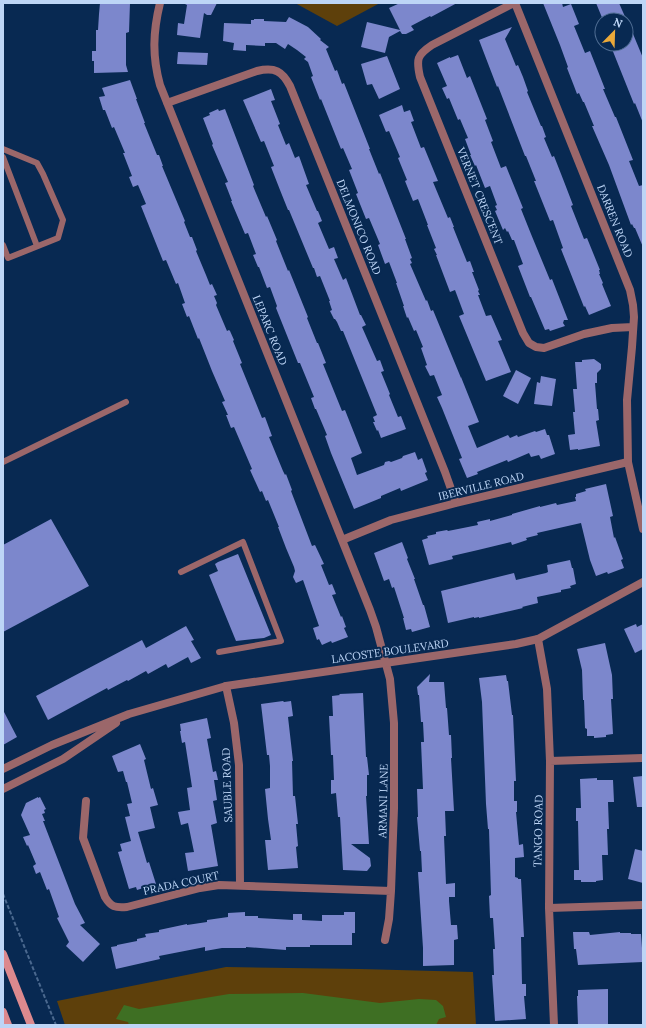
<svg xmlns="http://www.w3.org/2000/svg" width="646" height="1028" font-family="Lora,serif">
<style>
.green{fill:#5e400b}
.water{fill:#3e6f23}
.building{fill:#7c87cc}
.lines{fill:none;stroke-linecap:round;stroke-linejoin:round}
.path{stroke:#4a688e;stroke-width:2;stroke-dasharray:4 2;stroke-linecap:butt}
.service{stroke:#9b676a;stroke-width:6}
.minor{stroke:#9b676a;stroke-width:8}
.tertiary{stroke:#9b676a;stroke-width:8}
.secondary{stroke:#dc898e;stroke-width:8}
.labels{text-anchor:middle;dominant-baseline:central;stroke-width:4;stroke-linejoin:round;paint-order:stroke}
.street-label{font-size:11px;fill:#bdd5f6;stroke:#082952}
</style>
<rect width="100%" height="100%" fill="#082952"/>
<path class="green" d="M295 3H380L337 26Z
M226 967 360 969 473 972 476 1025H65L57 1001Z"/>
<path class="water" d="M303 993 380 1003 419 999 436 1000 443 1006 446 1017 439 1019 436 1025H129L128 1022 116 1019 124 1005 139 1009 229 994Z"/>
<path class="building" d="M100 3H130L129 32 126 33V65L128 72 94 73V61H92V51H96V30H98L99 14Z
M183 3H217L211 15H207L204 13 200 38 177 35 178 23 184 24 187 5Z
M400 3H457L431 17 430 16 411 26 414 30 406 34H402L400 31 389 37 385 53 361 47 367 22 400 30 389 8Z
M543 3H562L563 7 571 4 579 24 574 26 585 53 590 51 605 89H603L615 117H616L633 160 629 161 639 186 643 185V247L635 228H634L632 224 631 225 609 165 592 126H594L584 102H583L579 93 577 94 574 86 567 68 568 67 560 45Z
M596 3H619L626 19V17L643 58V123L635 103 634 104 610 44H626V20H603Z
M289 17 308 27 321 39 320 40 329 47 326 49 335 71 337 70 342 84 344 83 370 149H369L379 174 380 173 406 239H405L412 258 410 259 412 263 410 264 426 301 427 300 431 311 433 310 461 378V377L479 422 468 426 477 448 508 435 510 438 517 435 518 437 535 431 536 432 545 429 547 435H549L555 454 541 459 539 455 531 457 529 453 508 462 507 460 477 472 478 474 467 478 459 459 462 458 442 408 437 397 442 395 434 375 430 376 425 366 427 365 421 348 423 347 416 330 414 331 408 317 407 318 403 306H404L396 283H397L389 262 385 264 378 245 380 244 369 218 366 219 356 194 358 193 349 170 352 169 343 148 341 149 321 99 320 100 311 77 313 76 308 62 304 59 306 57 297 50 288 44 285 49 276 43H265V46L246 45V51L233 50 234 43 223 41 224 23 251 24V20H254V19H264V21L286 22Z
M512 27 505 39 516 66 518 65 523 77 528 91 527 92 541 126H542L546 137 544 138 552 157 554 156 563 179 573 205 571 206 584 239 587 238 600 270H599L600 274H599L603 283 602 284 611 306 589 315 585 306 584 307 561 249 563 248 553 220 550 221 534 181H536L526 156H525L498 86 497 87 479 40Z
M178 52 208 53 207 65 177 64Z
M458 55 467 78 470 76 487 119 485 120 493 141 491 142 501 168 506 166 523 208 521 209 531 234 550 280 552 279 568 320H564L563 323 565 326 550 331 549 329 545 330 531 297H530L518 266 523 264 514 240H512L508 231 507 232 505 228 503 230 495 211 497 210 495 206 497 205 490 186 485 188 476 165 475 166 470 155H471L465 139 468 138 460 119 458 120 449 98 447 99 442 88 447 86 437 63 450 57V58Z
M387 56 400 89 379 99 372 84 367 85 361 64Z
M130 80 137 99H136L145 123H144L157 155H159L163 166H162L185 221 184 222 190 237H192L197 250 196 251 206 275 210 285 212 284 217 295 214 296 217 303 216 305 227 331 229 330 230 331 234 340 233 341 242 363 240 364 262 418 265 417 272 436 269 437 283 471 285 475 286 474 292 490 291 491 312 546 315 545 324 564 321 565 329 585 332 584 336 594 332 595 341 617 342 616 346 627 344 628 348 637 332 643 331 641 322 645 319 639 317 640 313 628 319 626 303 580 296 583 293 577 295 571 294 567 286 548 278 527H279L268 500 266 501 262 491 260 492 250 470 252 469 234 427 231 428 226 415H228L222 402 225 401 212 371 199 338 198 339 189 316 187 317 182 304 185 303 178 283 176 284 166 260 163 261 141 206 146 204 138 185 133 187 129 177 132 176 123 153H125L114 127 112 128 105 110H103L99 97 105 96 102 88Z
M271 89 275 100 271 101 280 124 278 125 286 145 289 143 295 158 299 156 309 184 306 185 317 211H318L322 221 318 223 329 249 334 247 338 258 334 259 343 280 346 278 360 315H361L366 325 362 327 377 361 380 360 384 371 381 372 390 394 389 395 398 417 401 416 406 429 381 438 378 430 377 431 373 422H375L373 417 377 415 343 331H341L337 322 335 319H334L330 311 332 310 329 301H330L320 276 317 277 314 268H313L289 210H288L280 190 271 167 274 166 264 141 261 142 243 100Z
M402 105 404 112 410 110 414 121 411 122 421 148 424 147 438 181 433 182 448 218 450 217 454 227H453L467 262 470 261 474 272H472L479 290 478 291 480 295H478L486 316 491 315 502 340 498 341 511 372 486 381 459 316 464 314 455 290 450 292 436 255H437L434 249 436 248 427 225H428L418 199 413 201 405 181 407 180 398 158 400 157 389 131 386 132 379 115Z
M218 109 219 111 225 109 254 185 253 186 266 217 267 216 277 240 276 241 288 271 289 270 308 317 307 318 317 343H318L326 363 323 364 342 411 345 410 362 453 351 458 357 475 384 465 385 462 389 461 391 462 402 458 403 456 415 452 418 460 422 458 427 472 425 473 428 480 401 491 400 488 381 496V498L354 509 331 453 325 436 327 435 316 409H315L311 398 314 397 300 363H298L276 308 277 306 270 287 267 288 259 267H258L253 255 256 254 248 233 245 234 231 201H232L225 183 228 182 212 145 213 144 203 118 210 115 209 113Z
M594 359 601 364V369L597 373V383H595L597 409H598L599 420 596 421 600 446 578 450V449L570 450 568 435 575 434 573 412H575L573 389H577L575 362H582V360Z
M516 370 531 378 518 404 503 396Z
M541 376 556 379 552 406 534 404 537 382 540 383Z
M606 484 613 516 610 517 614 538 615 537 623 559 621 560 624 568 608 574 607 572 596 576 590 560 581 523 537 533 538 535 526 538 527 540 512 545 511 542 478 550 452 556 453 559 429 565 422 540 428 538 427 536 436 534V532L447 530 448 531 478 525 477 522 490 519V521L512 515V514L540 506V507L556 503 557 505 576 501 575 497H576V494L586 491 585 489Z
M51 519 89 586 3 632V545Z
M402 542 408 558 407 559 415 579H414L423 605H424L430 627 412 632 411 629 406 630 403 618H404L394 587 392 588 389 579 384 581 374 553Z
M238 554 271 635 264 638 236 641 209 575 218 571 215 564 218 562Z
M570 560 572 568H573L576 584 570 586 571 588 561 590V592L537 597 538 603 522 607 523 608 479 618V617L474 618V617L448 623 441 591 514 573 516 580 546 573 548 572 547 565Z
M636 624 637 627 643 624V649L635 653 624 629Z
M186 626 194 640 191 641 201 658 191 663 188 657 168 668 166 664 148 674 146 671 128 681 127 680 108 690 107 688 48 720 36 696 142 640 146 648Z
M605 643 612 675 613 699H611L613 734 606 735V737L594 738V736H587V729L585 728 584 700H583L582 670 577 649Z
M430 674 429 682H444L446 708H447L449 735H451L452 758H451L454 811H445L446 836H444L446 884 455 883V897H449V901L451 925H457L458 939 454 940V965L423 966V948L418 872H422L421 851H420L417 817H418L417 789H423L421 742H424L423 722H421L419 695H418L417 687Z
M506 675 507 681H508L512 715H513L516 781H514V801H517V812H516L519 845 523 844 524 857 515 858V877L518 878V879H521L524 937H521L522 984H526V996H524L526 1019 495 1021 492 975H494L493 949H495L493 918H490L489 896 491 895 489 829H488L486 804 482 702 479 678Z
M363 693 366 757H367L369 775H367V796H366L369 844H351L370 858 371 866 367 871 343 870 340 817H338L336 793 331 794V780H334L333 755H331L329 716H333L332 696 340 695 339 694Z
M283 701 284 702 291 701 293 716 288 717 293 761H292L293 796H295L298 824H296L298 846 296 847 298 868 268 870 265 840H271L268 819 265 789 270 788V766L269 755H267L261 704Z
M3 710 17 737 3 745Z
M207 718 211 738 207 739 213 772 216 771 218 780H214L217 800 213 801 217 823 211 825 218 866 188 871 185 853 194 852 188 823 181 825 178 812 190 810 187 788 192 787 185 742 182 743 180 731H181L180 724Z
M140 744 146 759 144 760 151 789 153 788 158 805 150 807 155 828 138 832 147 863 149 862 156 884 137 890 136 887 129 889 118 852 122 851 120 844 131 841 125 817 130 816 127 804 132 803 127 782H126L123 771 118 772 112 756Z
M643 776V807H637L633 777Z
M597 778V780H613L614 802H608L609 829H607L608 855H602L603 880 596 881V882H581V880H574V870H579L578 821H576V808H581L580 779Z
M38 797V798L40 797 46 809 44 810 45 813 42 814 45 821H43L75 904 85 923 80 925 100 944 83 962 66 946 69 942 57 918 59 917 49 889 47 890 40 872 36 874 33 866 36 864 28 845 27 846 23 837 30 835 21 815 26 803Z
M635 849 643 851V883L628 879Z
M245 912V916H258V918L293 920V914H302V920L322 921V915H344V912H355V933H352V945H310V947H286V950L246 947V948H222L205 951V947L159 956 160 959 116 969 111 947 117 946V945L137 941V939L146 937 145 934 159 932V930L187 924V925L207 922V920L228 917V913Z
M573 932H589L590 935 620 932V933H631V934H641L643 962 578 965 576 949H574Z
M608 989V1025H578L577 996H578V990Z"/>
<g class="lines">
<path class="path" d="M3 894 56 1025"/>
<path class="service" d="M3 149 37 163 43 174 63 220 58 238 8 258 3 245
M3 157 37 246
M3 462 126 402
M181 572 243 542 281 641 219 652"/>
<path class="minor" d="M160 3C153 32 152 56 160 85L370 610 376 627 390 679 394 723V808L391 891 389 919 385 940
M514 3 432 45C417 55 416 59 420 77L523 333 529 343 536 347 544 348 584 334 612 328 633 327
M515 3 630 290 633 305 634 317 632 347 627 400 628 462 643 529
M167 103 257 71C275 67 282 71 290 86L445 472 456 503
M342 540 391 520 456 503 628 462
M538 639 547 689 550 761 549 908 554 1025
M226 686 234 723 239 765 240 885
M550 761 643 758
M86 801 83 838 105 897C111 907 115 908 127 907L200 888 219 885 391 891
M549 908 643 905"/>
<path class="tertiary" d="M3 769 52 745 129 714 226 686 516 644 538 639 643 582
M3 789 63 759 116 723"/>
<path class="secondary" d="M3 954 31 1025
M3 1012 8 1025"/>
</g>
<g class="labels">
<g class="street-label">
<text transform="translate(480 196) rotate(68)">VERNET CRESCENT</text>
<text transform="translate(615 221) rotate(68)">DARREN ROAD</text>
<text transform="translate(359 227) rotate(68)">DELMONICO ROAD</text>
<text transform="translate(270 330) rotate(68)">LEPARC ROAD</text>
<text transform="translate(481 486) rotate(-14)">IBERVILLE ROAD</text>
<text transform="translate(390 651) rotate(-8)">LACOSTE BOULEVARD</text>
<text transform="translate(227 785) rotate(-92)">SAUBLE ROAD</text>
<text transform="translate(383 801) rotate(-89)">ARMANI LANE</text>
<text transform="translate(538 831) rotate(-89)">TANGO ROAD</text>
<text transform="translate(181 883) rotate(-12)">PRADA COURT</text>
</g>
</g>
<rect width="646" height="1028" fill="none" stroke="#bdd5f6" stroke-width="8"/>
<g transform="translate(614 32) rotate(23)"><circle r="19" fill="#082952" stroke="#506e94"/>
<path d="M0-3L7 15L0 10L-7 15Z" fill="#eba93a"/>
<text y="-6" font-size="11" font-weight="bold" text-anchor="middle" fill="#bdd5f6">N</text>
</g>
</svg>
